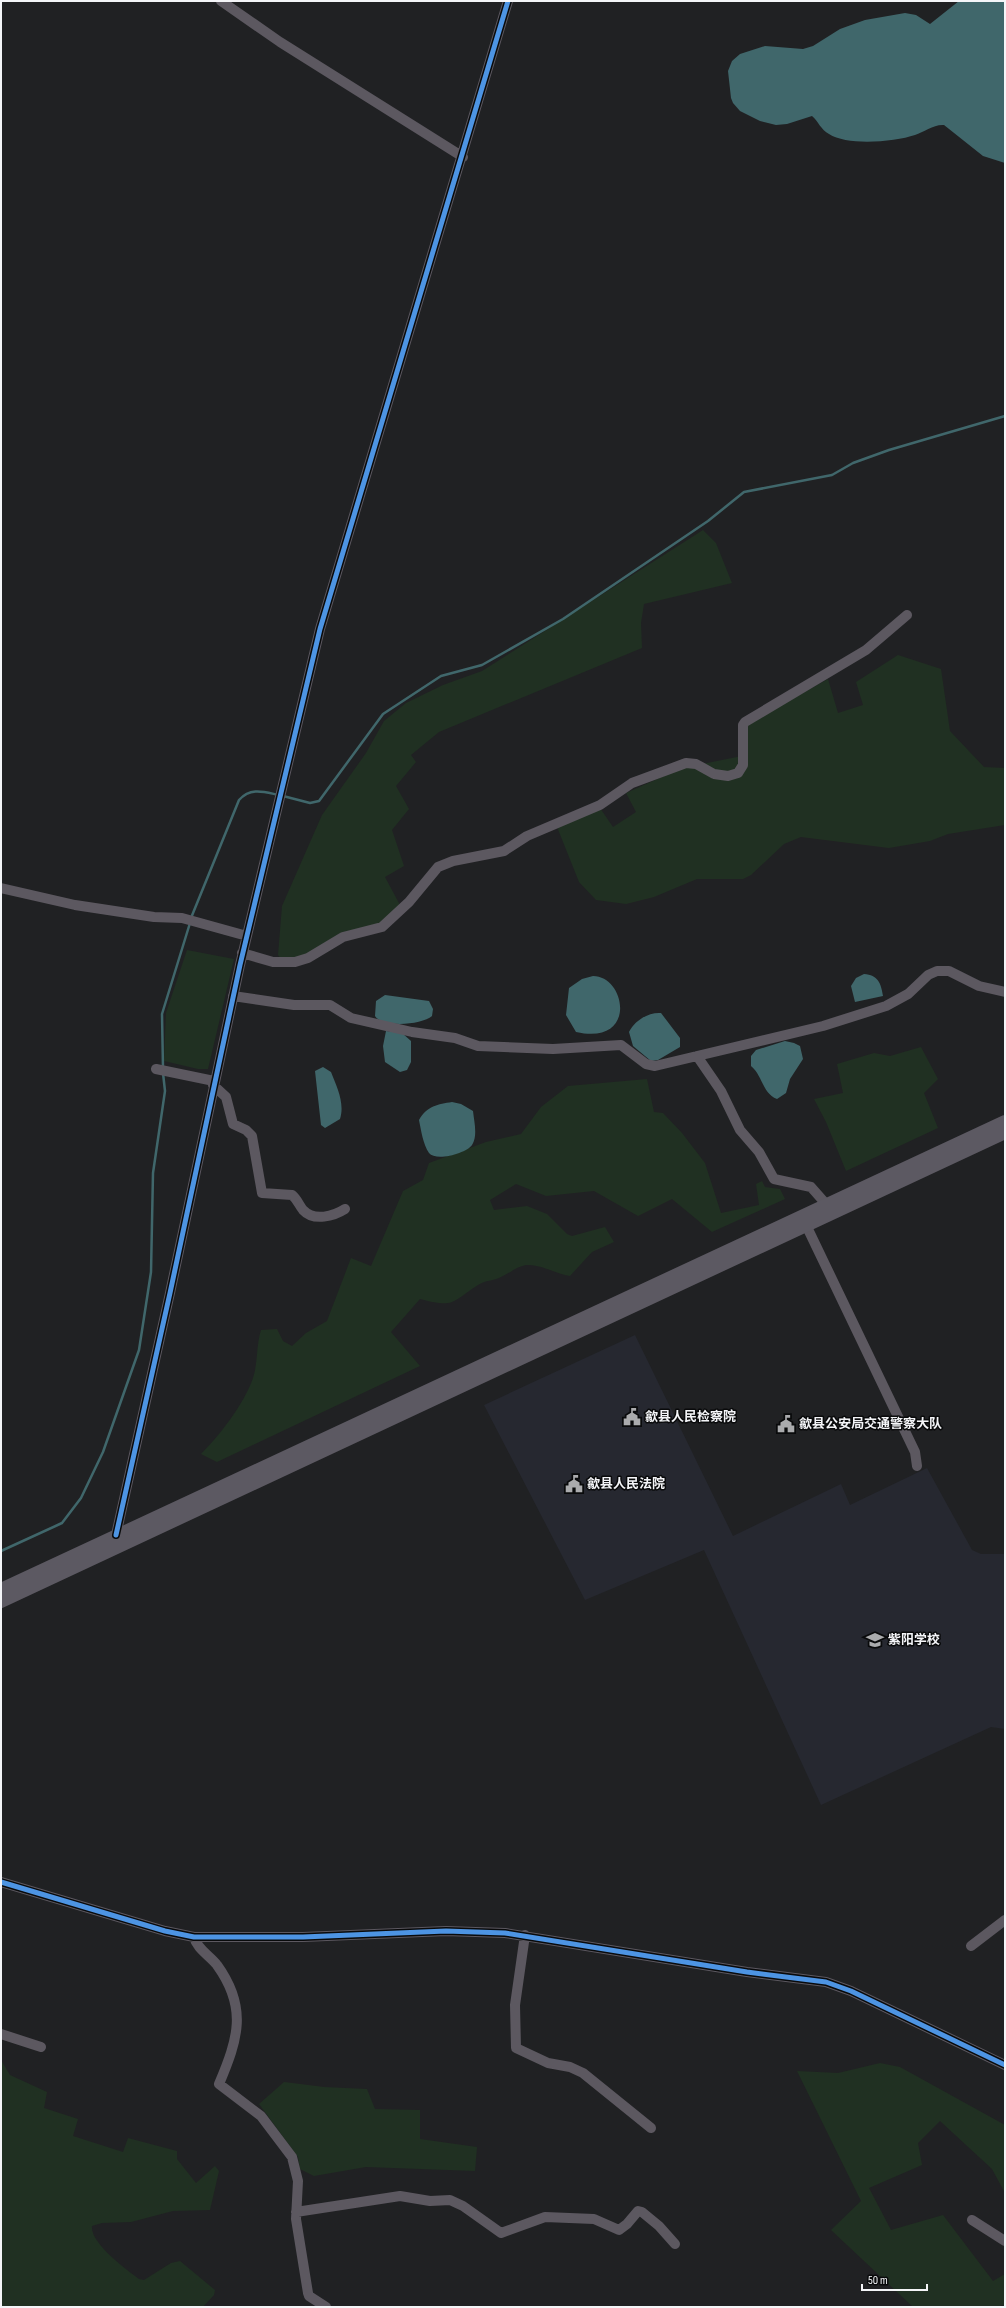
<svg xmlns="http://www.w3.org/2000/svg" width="1006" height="2308" font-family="'Sofia Sans Condensed','Noto Sans SC',sans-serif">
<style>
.built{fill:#262830}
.green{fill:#203022}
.water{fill:#40676b}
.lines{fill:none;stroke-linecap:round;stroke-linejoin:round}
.stream{stroke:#40676b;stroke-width:2.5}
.minor{stroke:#5c5860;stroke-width:10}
.major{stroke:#5c5962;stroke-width:12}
.cycleway-casing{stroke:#090a0b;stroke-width:8}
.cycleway{stroke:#4d94e3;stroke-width:5}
.labels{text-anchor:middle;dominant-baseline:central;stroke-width:3;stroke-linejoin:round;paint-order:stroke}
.poi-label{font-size:13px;font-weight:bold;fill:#f4f5f8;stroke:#090a0b;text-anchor:start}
</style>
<rect width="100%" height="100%" fill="#202123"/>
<path class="built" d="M635 1335 733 1536 841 1484 850 1505 927 1468 972 1550 981 1554H1005V1729L991 1727 821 1805 704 1550 585 1600 484 1405Z"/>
<path class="green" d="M703 530 716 543 732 583 644 604 641 623 642 648 439 732 411 755 416 762 396 786 409 809 392 830 404 866 385 877 400 905 386 921 302 958 282 960 278 955 282 906 322 815 366 753 384 721 406 703 443 685 482 671Z
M898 655 941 669 950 731 984 767 1005 768V825L948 834 930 841 889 848 801 837 784 844 751 875 743 879H697L654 897 626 904 596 900 579 882 557 827 600 808 613 827 636 812 626 793 682 768 747 755V724L828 679 838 713 863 705 856 682Z
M187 950 234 959 208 1069H198L164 1061 166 1013Z
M921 1047 938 1079 924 1093 938 1128 846 1171 826 1122 814 1099 843 1093 837 1064 874 1053 890 1056Z
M647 1079 654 1112 663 1113 682 1133 705 1163 721 1213 759 1205 756 1184 762 1181 765 1187 780 1189 785 1199 712 1232 672 1199 638 1216 594 1191 546 1196 516 1184 490 1200 494 1210 527 1206 547 1214 567 1234 572 1236 605 1227 614 1242 592 1252 570 1276C555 1274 542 1264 526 1265 516 1267 510 1273 501 1277 494 1281 485 1280 478 1285 450 1303 455 1308 420 1299L391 1332 420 1366 217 1462 201 1454C220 1435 244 1404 253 1378 258 1363 256 1346 261 1330L277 1329 283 1341 292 1346 306 1333 327 1321 351 1258 371 1266 403 1191 423 1180 429 1163 486 1142 521 1134 541 1107 568 1086Z
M1 2060 10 2075 47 2092 44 2108 78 2119 73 2136 123 2152 128 2138 177 2151V2159L196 2183 215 2166 219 2171 210 2210 173 2211 131 2222 102 2223 92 2226C90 2243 126 2269 139 2279L144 2280 171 2263 180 2261 215 2290 214 2295 203 2307H1Z
M880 2063 900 2067 1005 2125V2193L992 2169 940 2121 918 2143 922 2165 869 2188 891 2230 943 2215 993 2281 1005 2274V2307L1002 2305 998 2307H913L831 2230 861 2201 797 2071 838 2073Z
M284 2082 324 2087 367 2089 375 2109 420 2110V2139L477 2147 475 2171 366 2167 314 2176 300 2169 298 2157 259 2104Z"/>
<path class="water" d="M959 1H1005V163L983 156 944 125C934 124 924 132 915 135 894 142 847 146 829 134 821 130 818 121 812 116L787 124 776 125 760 121 740 111 733 103 731 98 728 71 732 61 740 54 765 46 803 49 813 46 840 29 865 20 905 13 916 15 930 24Z
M864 974C878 975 881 983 883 996L855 1002 851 986 856 978Z
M593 976C626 976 638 1046 576 1032L566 1015 569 988 582 979Z
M385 995 429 1001 433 1009 432 1016C422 1025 382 1028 375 1016L376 1001Z
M661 1013 680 1038V1047L658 1060 651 1061 633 1046 629 1032C635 1020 649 1012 661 1013Z
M386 1031 402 1033 411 1041V1062L407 1070 400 1072 385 1062 383 1046Z
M785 1041 794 1043 800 1046 803 1059 790 1079 786 1093 777 1099C762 1093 763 1076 751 1066V1056L756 1050Z
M323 1067 331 1072C337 1087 345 1103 340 1119L325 1128 321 1125 315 1071Z
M452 1102 461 1104 473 1111C474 1121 478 1136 472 1145 467 1153 436 1162 429 1153 423 1144 421 1130 419 1120 427 1106 438 1104 452 1102Z"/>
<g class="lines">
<path class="stream" d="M283 796 310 803 319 801 383 714 441 676 482 665 563 619 708 521 744 492 832 475 853 463 889 450 1005 416
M191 918 239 800C251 787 264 792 279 795
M163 1068 162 1014 190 923
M1 1551 62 1523 81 1498 103 1452 139 1350 151 1272 153 1173 165 1091 163 1073"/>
<path class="minor" d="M221 1 280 42 463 157
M1 888 75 905 154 917 182 918 247 936
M242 953 273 962H295L308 958 343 937 382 927 409 902 438 867 453 861 504 851 527 836 600 805 632 783 686 763 696 764 714 774 728 776 738 773 743 765V725L745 722 866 650 907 615
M233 996 294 1005H330L351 1018 412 1032 455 1038 478 1046 553 1049 621 1045 646 1064 655 1066 823 1026 886 1006 908 994 928 975 937 971H949L979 986 1005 992
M697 1056 721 1091 740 1130 759 1152 774 1179 811 1187 826 1204
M156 1069 214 1081
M213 1085 226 1097 233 1124 246 1130 252 1136 262 1193 292 1195C297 1199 299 1205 303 1210 314 1222 334 1216 345 1209
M806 1225 915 1452 917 1466
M116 1535 170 1293 240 965 320 629 508 1
M1 1882 165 1931 194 1937H303L446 1931 505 1933 747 1972 826 1982 851 1991 1005 2065
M525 1935 515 2005 516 2048 548 2063 570 2067 583 2073 651 2128
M194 1937C197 1949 209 1955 217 1965 248 2008 238 2039 219 2084L261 2116 292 2157 298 2181 296 2219 308 2293 309 2296 326 2307
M971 1946 1005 1920
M1 2034 41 2047
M296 2212 400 2196 430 2201 450 2200 463 2206 501 2233 545 2217 594 2219 619 2230 627 2224 638 2211 642 2212 659 2226 675 2244
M972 2220 1005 2241"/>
<path class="major" d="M1 1589 1005 1121
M1 1602 1005 1133"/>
<g class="cycleway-casing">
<path id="cycleway" d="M116 1535 170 1293 240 965 320 629 508 1
M1 1882 165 1931 194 1937H303L446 1931 505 1933 747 1972 826 1982 851 1991 1005 2065"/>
</g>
<use href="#cycleway" class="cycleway"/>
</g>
<defs>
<g id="civic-bare" transform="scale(1.38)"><path d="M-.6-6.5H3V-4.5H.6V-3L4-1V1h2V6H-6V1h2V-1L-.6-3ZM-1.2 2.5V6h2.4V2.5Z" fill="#aaabad" stroke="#090a0b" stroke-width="2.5" paint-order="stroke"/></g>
<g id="school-bare" transform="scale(1.38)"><path d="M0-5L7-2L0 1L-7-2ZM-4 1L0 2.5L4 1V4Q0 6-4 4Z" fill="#aaabad" stroke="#090a0b" stroke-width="2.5" paint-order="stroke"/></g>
</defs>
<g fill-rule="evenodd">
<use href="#civic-bare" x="632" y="1417"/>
<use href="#civic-bare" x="786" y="1424"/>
<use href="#civic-bare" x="574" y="1484"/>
<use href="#school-bare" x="875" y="1640"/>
</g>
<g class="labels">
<g class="poi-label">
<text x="645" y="1417">歙县人民检察院</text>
<text x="799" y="1424">歙县公安局交通警察大队</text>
<text x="587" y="1484">歙县人民法院</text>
<text x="888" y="1640">紫阳学校</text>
</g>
</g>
<rect width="1006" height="2308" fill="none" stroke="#f4f5f8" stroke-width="4"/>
<path d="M862 2284v6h65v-6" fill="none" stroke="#f4f5f8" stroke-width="2"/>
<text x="868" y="2284" font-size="12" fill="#f4f5f8" stroke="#090a0b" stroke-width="3" paint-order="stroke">50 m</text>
</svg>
